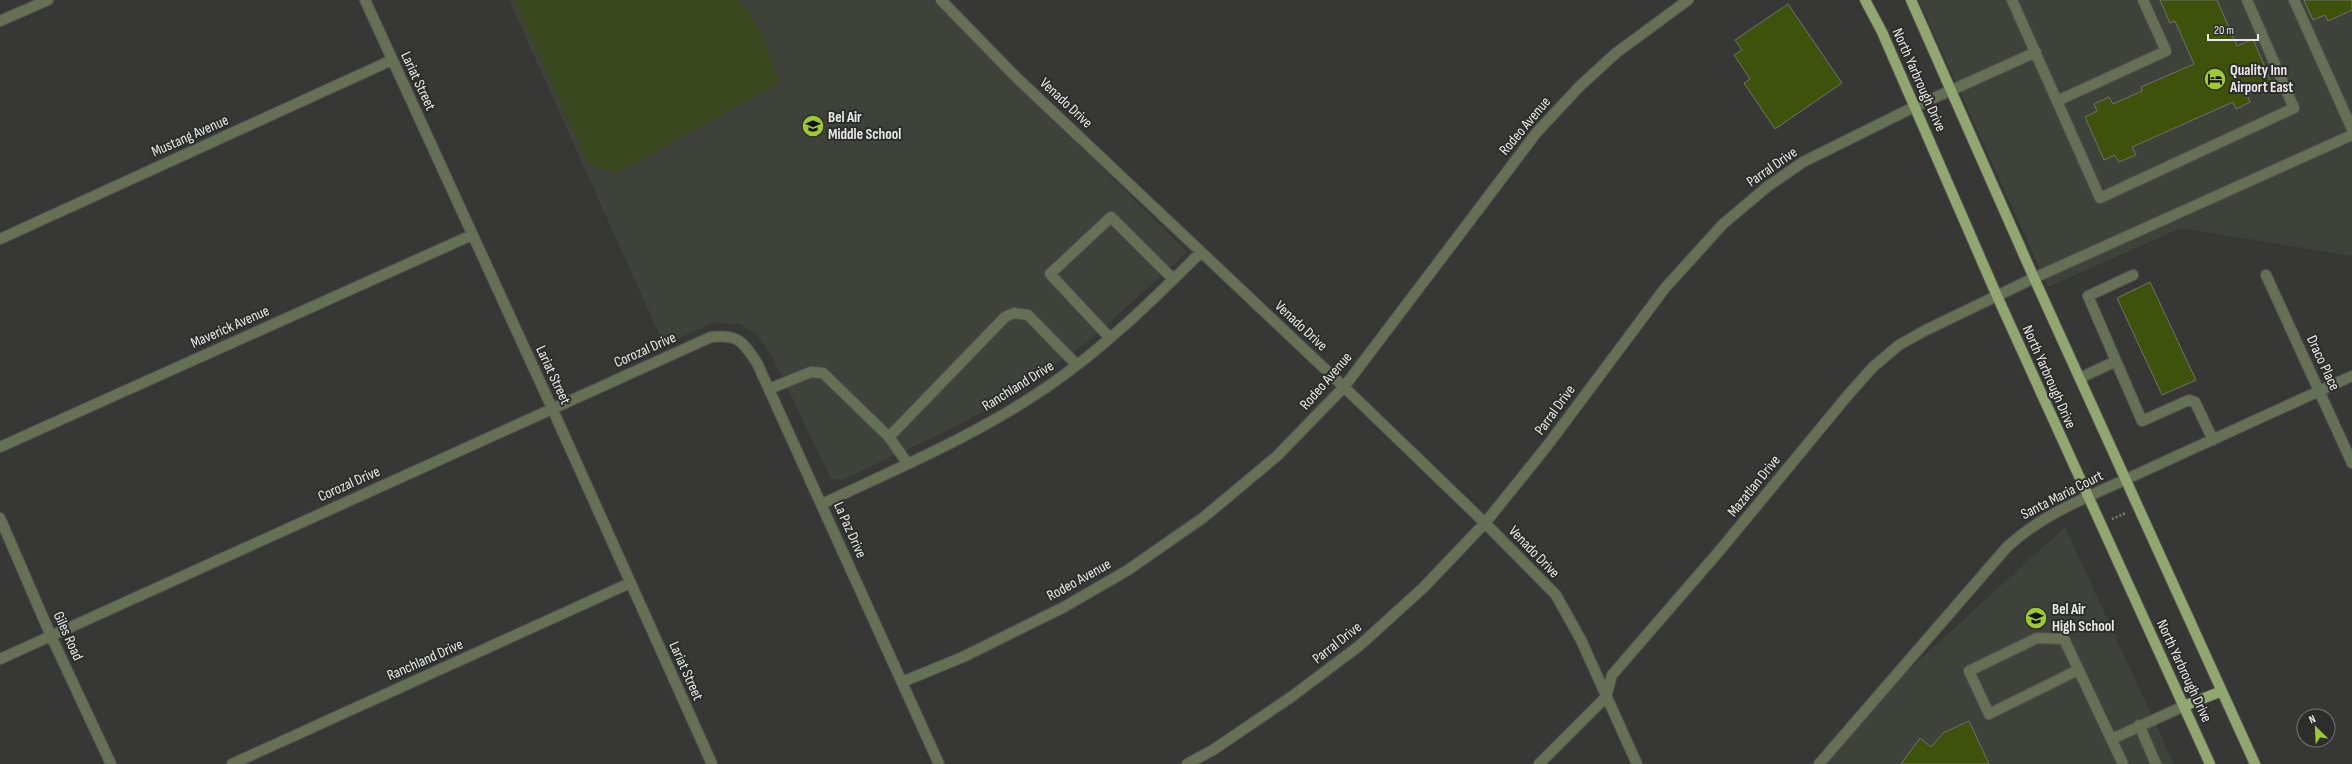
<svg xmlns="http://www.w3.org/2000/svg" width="2352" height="764" font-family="'Sofia Sans Condensed',sans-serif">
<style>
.built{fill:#3f423a}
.green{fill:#3a491f}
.building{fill:#3e520c;stroke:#71726e}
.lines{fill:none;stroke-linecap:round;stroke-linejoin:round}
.minor-casing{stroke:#535451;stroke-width:12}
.major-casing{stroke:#535451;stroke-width:12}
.path{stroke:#7c7d7a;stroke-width:2.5;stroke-dasharray:2 2;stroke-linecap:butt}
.minor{stroke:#667055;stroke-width:10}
.major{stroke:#92a770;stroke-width:10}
.labels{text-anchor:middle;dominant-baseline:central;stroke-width:4;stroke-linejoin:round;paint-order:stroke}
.poi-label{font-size:15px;font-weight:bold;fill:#e8e9e7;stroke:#2d2e2b;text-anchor:start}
.street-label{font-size:15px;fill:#e8e9e7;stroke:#2d2e2b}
</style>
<rect width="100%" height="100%" fill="#373835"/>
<path class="built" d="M509 0H933L1187 252 1089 341 1009 396 957 426 842 480 831 479 771 354 756 334 740 324 712 323 664 345Z
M1919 0H2352V256L2181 228 2048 287Z
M2065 527 2174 764H1824L1866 709Z"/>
<path class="green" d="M514 0H738L748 11 763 36 780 83 617 173 589 165Z"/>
<path class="building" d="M2160 0H2217L2237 46 2253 39 2272 84 2247 95 2250 102 2236 109 2233 102 2132 147 2136 155 2119 162 2115 155 2104 160 2085 117 2097 111 2094 104 2109 97 2113 104 2142 91 2141 87 2194 64 2175 21 2170 23Z
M2304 0H2352V10L2328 21 2325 15 2313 20Z
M1788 4 1842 83 1775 129 1744 83 1750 79 1734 55 1742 50 1735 40Z
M2150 282 2196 380 2162 395 2117 298Z
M1969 721 1989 764H1901L1920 738 1931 747 1943 733Z"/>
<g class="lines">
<g class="minor-casing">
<path id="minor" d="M365 0 552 408 712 764
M941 0 1016 77 1344 387 1485 523 1556 595 1581 640 1637 764
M2012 0 2100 198 2294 108 2247 0
M2294 0 2352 129
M0 21 48 0
M2057 101 2166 51 2143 0
M0 239 392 60
M2266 275 2352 463
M1110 338 1050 274 1111 217 1173 279
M2116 361 2142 421 2189 400 2195 402 2213 440
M2080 378 2116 361 2088 296 2133 275
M769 389 811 372 823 373 889 437
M0 447 472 235
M908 464 889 437 1005 317 1014 313 1028 315 1077 365
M822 504C898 468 977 435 1047 387 1104 348 1153 300 1201 252
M0 518 51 636 111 764
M0 659 711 337C739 334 743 342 757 363L939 764
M2078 670 1989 714 1969 671 2037 638 2064 639 2123 764
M902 682 963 657 1064 607 1128 570 1204 517 1277 456 1344 387 1537 132 1580 86 1616 53 1688 0
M2139 725 2156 764
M2112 739 2184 706
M232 764 630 583
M1187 764 1213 750 1291 697 1359 646 1423 588 1485 523 1547 446 1665 288 1723 224 1767 187 1803 162 1914 107 2036 52
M1539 764 1606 697 1612 675 1721 549 1848 395 1873 367 1899 345 1926 330 2034 278 2352 135
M1819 764 2007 547C2031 525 2057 511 2087 497L2352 376"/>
</g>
<g class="major-casing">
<path id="major" d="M1865 0 1882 32 1997 296 2210 764
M1911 0 2034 278 2255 764
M2184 706 2222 691"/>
</g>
<path class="path" d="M2112 519 2126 513"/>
<use href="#minor" class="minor"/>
<use href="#major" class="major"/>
</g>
<defs>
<g id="hotel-disc" transform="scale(1.15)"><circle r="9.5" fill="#9dca30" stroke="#2d2e2b"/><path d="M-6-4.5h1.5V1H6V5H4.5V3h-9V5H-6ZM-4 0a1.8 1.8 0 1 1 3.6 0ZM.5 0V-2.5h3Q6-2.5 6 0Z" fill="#111"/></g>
<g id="school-disc" transform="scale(1.15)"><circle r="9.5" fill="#9dca30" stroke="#2d2e2b"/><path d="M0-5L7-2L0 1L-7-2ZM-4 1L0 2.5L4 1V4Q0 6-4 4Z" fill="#111"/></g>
</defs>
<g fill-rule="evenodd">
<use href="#hotel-disc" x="2215" y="79"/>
<use href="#school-disc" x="813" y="126"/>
<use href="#school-disc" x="2036" y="618"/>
</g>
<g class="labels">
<g class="poi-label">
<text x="2230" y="70">Quality Inn<tspan x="2230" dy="17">Airport East</tspan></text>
<text x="828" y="117">Bel Air<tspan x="828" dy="17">Middle School</tspan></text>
<text x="2052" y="609">Bel Air<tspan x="2052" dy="17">High School</tspan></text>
</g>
<g class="street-label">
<text transform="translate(1919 80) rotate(66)">North Yarbrough Drive</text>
<text transform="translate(418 81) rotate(65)">Lariat Street</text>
<text transform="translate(1066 103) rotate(43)">Venado Drive</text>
<text transform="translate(1525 126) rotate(-50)">Rodeo Avenue</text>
<text transform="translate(190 136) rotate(-24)">Mustang Avenue</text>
<text transform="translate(1772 167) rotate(-35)">Parral Drive</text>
<text transform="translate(1301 326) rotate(43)">Venado Drive</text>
<text transform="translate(230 327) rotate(-24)">Maverick Avenue</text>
<text transform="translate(645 350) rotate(-24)">Corozal Drive</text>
<text transform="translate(2323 363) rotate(65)">Draco Place</text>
<text transform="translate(553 375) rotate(65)">Lariat Street</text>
<text transform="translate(2049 377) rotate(66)">North Yarbrough Drive</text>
<text transform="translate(1326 381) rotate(-49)">Rodeo Avenue</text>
<text transform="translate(1018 386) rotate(-32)">Ranchland Drive</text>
<text transform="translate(1555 410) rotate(-54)">Parral Drive</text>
<text transform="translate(349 484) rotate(-24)">Corozal Drive</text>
<text transform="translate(1754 486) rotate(-51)">Mazatlan Drive</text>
<text transform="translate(2062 495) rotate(-27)">Santa Maria Court</text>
<text transform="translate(850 530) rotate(66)">La Paz Drive</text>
<text transform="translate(1534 552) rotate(46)">Venado Drive</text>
<text transform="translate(1079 580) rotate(-29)">Rodeo Avenue</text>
<text transform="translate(68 636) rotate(66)">Giles Road</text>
<text transform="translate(1337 643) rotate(-38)">Parral Drive</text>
<text transform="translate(425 660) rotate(-24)">Ranchland Drive</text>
<text transform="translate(686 671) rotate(66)">Lariat Street</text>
<text transform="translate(2184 671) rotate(65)">North Yarbrough Drive</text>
</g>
</g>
<g transform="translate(2316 728) rotate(336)"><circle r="19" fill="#2d2e2b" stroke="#787976"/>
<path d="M0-3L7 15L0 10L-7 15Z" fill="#9dca30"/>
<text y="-6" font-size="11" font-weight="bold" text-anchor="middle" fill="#e8e9e7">N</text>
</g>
<path d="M2208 34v6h50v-6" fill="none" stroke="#e8e9e7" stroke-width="2"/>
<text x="2214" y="34" font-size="12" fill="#e8e9e7" stroke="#2d2e2b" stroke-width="3" paint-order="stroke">20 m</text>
</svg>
